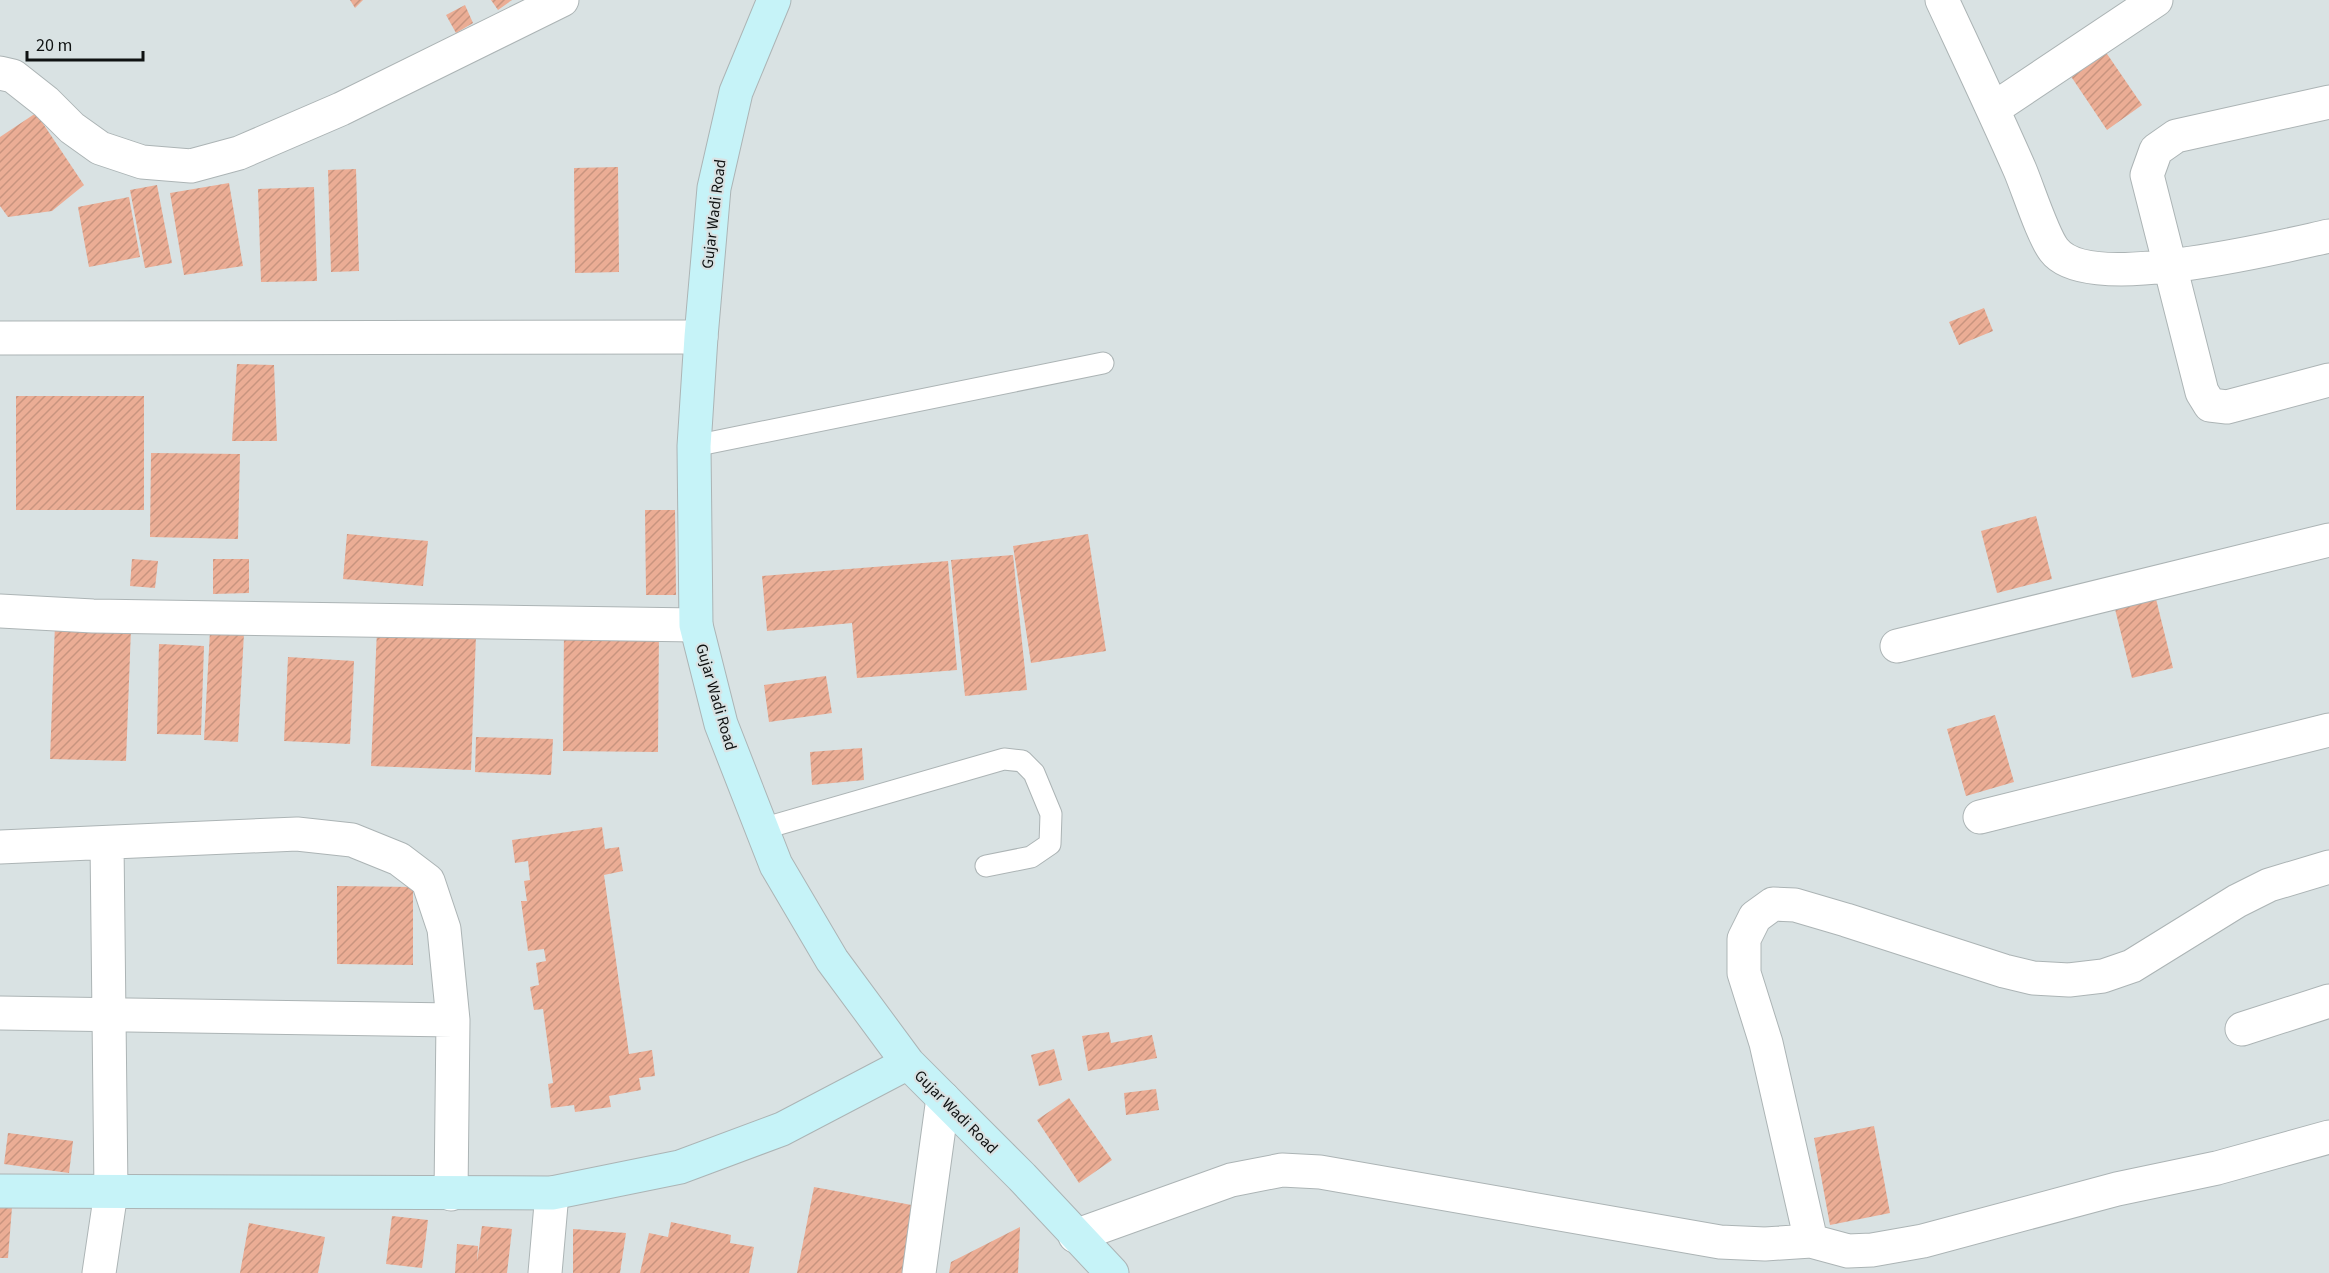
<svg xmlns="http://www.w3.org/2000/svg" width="2329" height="1273" font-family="'Source Sans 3',sans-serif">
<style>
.building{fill:url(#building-hatch)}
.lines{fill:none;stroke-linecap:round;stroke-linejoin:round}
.lane-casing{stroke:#acb4b5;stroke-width:23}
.street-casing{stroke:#acb4b5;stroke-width:35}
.secondary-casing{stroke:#acb4b5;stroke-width:35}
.lane{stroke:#fff;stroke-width:21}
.street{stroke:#fff;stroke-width:33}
.secondary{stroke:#c6f3f8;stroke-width:33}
.labels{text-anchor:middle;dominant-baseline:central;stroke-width:4.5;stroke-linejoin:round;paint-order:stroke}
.street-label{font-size:16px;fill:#0f1212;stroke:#d9e2e3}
</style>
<defs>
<pattern id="building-hatch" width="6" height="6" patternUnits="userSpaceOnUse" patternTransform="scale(1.5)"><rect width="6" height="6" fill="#ebad95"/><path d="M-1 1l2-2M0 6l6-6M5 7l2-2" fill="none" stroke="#c8947f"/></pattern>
</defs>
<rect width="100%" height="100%" fill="#d9e2e3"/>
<path class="building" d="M350 0H363L355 8Z
M491 0H512L498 10Z
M465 5 473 23 456 33 446 15Z
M2103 48 2142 105 2107 130 2068 72Z
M36 113 84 185 52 211 8 217 0 206V137Z
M618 167 619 272 575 273 574 168Z
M356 169 359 271 331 272 328 170Z
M229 183 243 266 184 275 170 193Z
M157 185 172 263 145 268 130 190Z
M314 187 317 281 261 282 258 189Z
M129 197 140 257 89 267 78 207Z
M1984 308 1993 331 1959 345 1949 322Z
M237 364 274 365 277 441H232Z
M16 396H144V510H16Z
M151 453 240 454 238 539 150 537Z
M645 510H675L676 595H646Z
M2036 516 2052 579 1997 593 1981 531Z
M347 534 428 541 423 586 343 579Z
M1088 534 1106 651 1031 663 1013 546Z
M1013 555 1027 690 965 696 951 560Z
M132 559 158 561 155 588 130 586Z
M213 559H249V593L213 594Z
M948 561 957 670 857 678 852 623 767 631 762 576Z
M2156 599 2173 668 2132 678 2115 609Z
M55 624 131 628 126 761 50 759Z
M564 626 659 627 658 752 563 751Z
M377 630 476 635 471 770 371 766Z
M210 631 244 633 238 742 204 740Z
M159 644 204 646 201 735 157 734Z
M288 657 354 661 350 744 284 741Z
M826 676 832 713 769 722 764 685Z
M1995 715 2014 782 1966 796 1947 729Z
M476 737 553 739 551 775 475 772Z
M862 748 864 780 812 785 810 752Z
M602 827 605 849 619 847 623 871 604 875 629 1054 652 1050 655 1076 639 1078 641 1090 609 1096 611 1107 575 1112 574 1105 551 1108 548 1084 553 1083 543 1009 534 1010 530 987 539 985 536 963 546 961 544 949 528 951 521 901H527L524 881 530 880 528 861 515 863 512 840Z
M337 886 413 887V965L337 964Z
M1109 1032 1111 1043 1152 1035 1157 1058 1088 1071 1082 1036Z
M1054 1049 1062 1080 1039 1086 1031 1055Z
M1156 1089 1159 1110 1126 1115 1124 1093Z
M1069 1098 1112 1160 1079 1183 1037 1120Z
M1874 1126 1890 1213 1830 1225 1814 1138Z
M8 1133 73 1141 69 1173 4 1164Z
M814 1187 917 1206 904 1273H797Z
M0 1206 12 1207 8 1258H0Z
M392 1216 428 1220 422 1268 386 1264Z
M671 1222 731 1235 730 1243 754 1247 749 1273H640L649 1233 668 1237Z
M249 1223 325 1237 318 1273H240Z
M482 1226 512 1229 507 1273H455L457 1244 478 1246 477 1262Z
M1020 1227 1018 1273H949L951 1262Z
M573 1229 626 1233 620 1273H573Z"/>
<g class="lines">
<g class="lane-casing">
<path id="lane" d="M694 446 1103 363
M762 829 1004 759 1022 761 1034 773 1051 814 1050 844 1031 857 986 866"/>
</g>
<g class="street-casing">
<path id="street" d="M1942 0C1968 56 1995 113 2020 170 2028 189 2043 236 2054 250 2088 295 2278 247 2329 236
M0 73 13 76 46 102 72 128 100 148 142 162 191 166 239 153 341 109 562 0
M2329 102 2176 136 2156 150 2147 175 2202 392 2210 405 2227 407 2329 380
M1993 109 2156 0
M0 338 701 337
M0 611 93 616 696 625
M1897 646 2329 540
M1980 817 2329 730
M0 847 297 834 352 840 399 859 428 881 444 929 453 1020 451 1194
M0 1013 453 1020
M2242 1029 2329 1001
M1075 1236 1231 1180 1282 1170 1320 1172 1720 1242 1765 1244 1811 1241 1766 1043 1744 973V939L1755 917 1773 904 1795 905 1846 920 2004 971 2033 978 2069 980 2103 976 2132 966 2237 901 2269 885 2329 867
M1811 1241 1848 1251 1872 1250 1923 1241 2117 1189 2217 1168 2329 1137
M99 1273 111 1192 107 843
M545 1273 552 1193
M919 1273 943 1098"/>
</g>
<g class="secondary-casing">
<path id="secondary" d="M774 0 736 92 714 188 701 337 694 446 696 625 721 724 776 865 832 960 908 1063 1022 1177 1112 1273
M0 1191 552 1193 680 1167 782 1129 908 1063"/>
</g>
<use href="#lane" class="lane"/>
<use href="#street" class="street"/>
<use href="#secondary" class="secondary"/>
</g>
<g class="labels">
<g class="street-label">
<text transform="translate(714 214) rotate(-83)">Gujar Wadi Road</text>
<text transform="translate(716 697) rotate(74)">Gujar Wadi Road</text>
<text transform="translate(956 1112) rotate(45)">Gujar Wadi Road</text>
</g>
</g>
<path d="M27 51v9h116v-9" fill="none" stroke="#0f1212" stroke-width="3"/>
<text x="36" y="51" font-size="18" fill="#0f1212" stroke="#d9e2e3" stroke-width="4.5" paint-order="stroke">20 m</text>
</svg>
